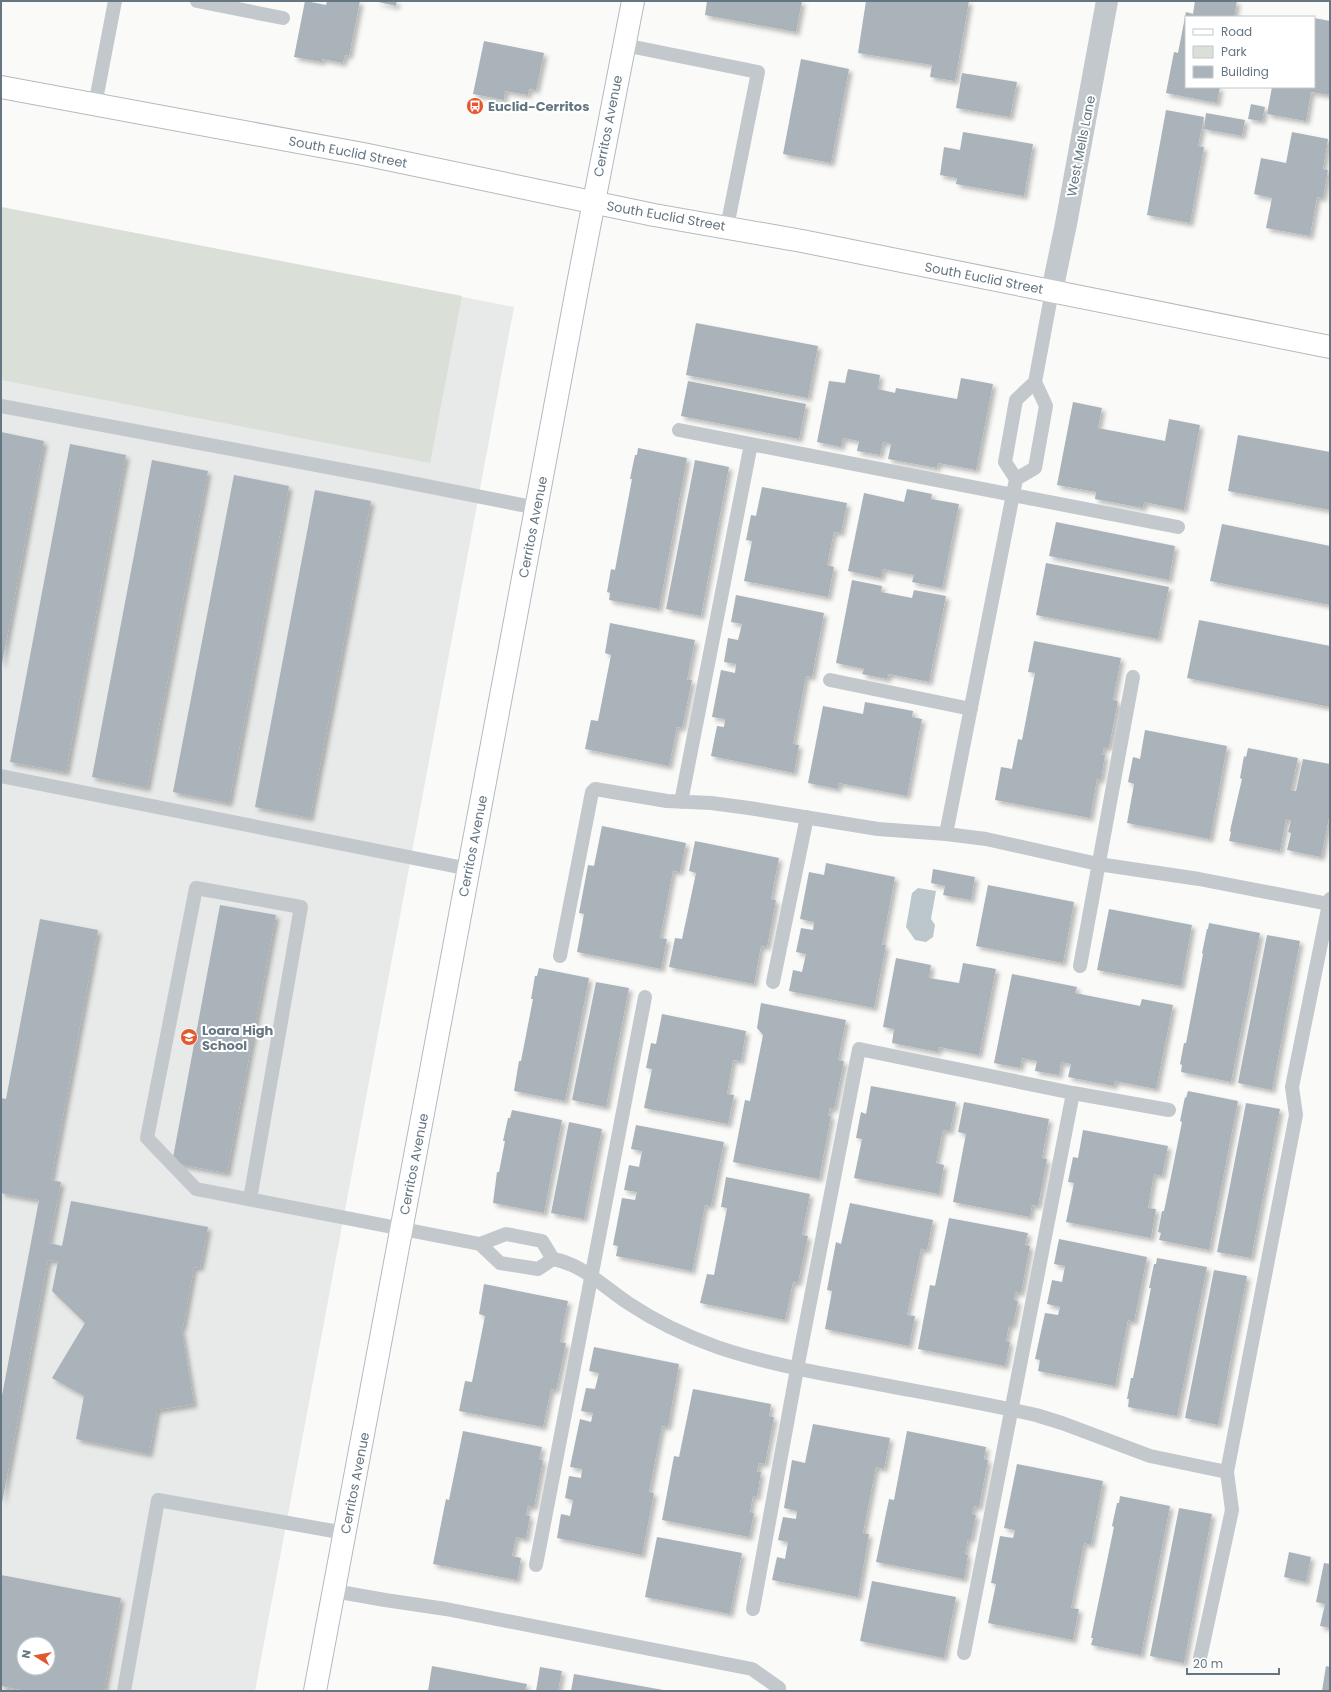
<svg xmlns="http://www.w3.org/2000/svg" width="1331" height="1692" font-family="Poppins,sans-serif">
<style>
.built{fill:#e8e9e9;fill-rule:evenodd}
.green{fill:#dadfd7}
.water{fill:#bbc7cb}
.building{fill:#aab3b9;fill-rule:evenodd;filter:url(#shadow)}
.lines{fill:none;stroke-linecap:round;stroke-linejoin:round}
.secondary-casing{stroke:#b3babf;stroke-width:24}
.primary-casing{stroke:#b5babe;stroke-width:24}
.lane{stroke:#c3c8cc;stroke-width:14}
.street{stroke:#c3c8cc;stroke-width:22}
.secondary{stroke:#fff;stroke-width:22}
.primary{stroke:#fff;stroke-width:22}
.labels{text-anchor:middle;dominant-baseline:central;stroke-width:4;stroke-linejoin:round;paint-order:stroke}
.poi-label{font-size:13px;font-weight:bold;fill:#657683;stroke:#fff;text-anchor:start}
.street-label{font-size:13px;fill:#657683;stroke:#fff}
</style>
<defs>
<filter id="shadow"><feDropShadow dx="3.5" dy="3.5" stdDeviation="2" flood-color="#0004"/></filter>
</defs>
<rect width="100%" height="100%" fill="#fafaf8"/>
<path class="built" d="M1 207 514 307 255 1691H1ZM24 1644H48V1668H24Z"/>
<path class="green" d="M1 207 462 296 430 463 1 380Z"/>
<path class="water" d="M918 888 936 891 931 919 935 925 933 937 926 942 915 940 906 927 912 893Z"/>
<path class="building" d="M305 1 326 5 327 1H360L349 56 345 55 343 63 322 59V62L294 57Z
M374 1H397L396 6Z
M707 1H802L796 32 705 15Z
M866 1H969L955 81 930 77 932 65 858 53Z
M1195 1H1237L1234 17H1186V87H1220L1217 103 1166 93 1174 52 1178 53 1186 12 1193 14Z
M1314 18 1330 21V95L1311 92 1306 121 1267 114 1272 87H1314Z
M484 41 544 53 536 90 529 89 528 95 505 91 504 100 473 94Z
M801 59 849 69 831 163 783 154Z
M962 73 1017 82 1010 117 956 108Z
M1251 104 1265 107 1262 121 1248 119Z
M1166 110 1204 117 1198 146 1204 147 1190 223 1147 215Z
M1206 113 1245 120 1242 136 1204 129Z
M963 132 1033 144 1024 196 956 184 957 178 940 175 944 147 960 150Z
M1292 132 1328 139 1323 169 1328 170 1323 198 1317 197 1310 236 1266 228 1272 198 1254 194 1261 158 1286 163Z
M696 323 818 346 808 398 686 375Z
M848 369 880 375 878 389 895 393 896 388 957 399 961 378 993 384 976 470 938 463 937 468 888 459 891 444 883 442 880 455 857 451 859 441 843 438 841 447 817 442 829 381 845 383Z
M688 381 806 404 799 439 681 416Z
M1073 402 1102 408 1098 428 1165 441 1169 419 1200 425 1184 510 1144 502 1143 508 1095 499 1096 492 1057 485Z
M1 432 44 441 2 664H1Z
M1238 435 1330 452V510L1228 491Z
M70 444 126 455 66 772 10 762Z
M638 448 687 458 659 609 609 600 610 593 607 592 611 569 615 570 632 479H630L635 455H637Z
M152 460 208 471 147 788 92 777Z
M695 460 729 467 701 616 666 609Z
M234 475 289 486 229 803 173 792Z
M762 487 847 503 841 533 834 532 827 565 834 567 828 597 744 581 752 541 746 540 751 515 756 516Z
M907 489 932 494 931 499 959 504 942 588 912 582 914 575 883 569 881 578 848 571 864 493 904 502Z
M315 490 371 501 310 818 255 807Z
M1056 522 1175 546 1169 580 1049 556Z
M1222 524 1330 546V605L1210 581Z
M1046 563 1169 587 1158 639 1036 615Z
M852 580 882 586 881 592 912 598 914 590 946 596 929 682 889 674 887 679 862 674 864 669 836 663Z
M736 595 824 613 812 677 806 676 793 744 799 745 794 773 711 756 717 726 724 727 725 719 712 717 721 670 735 673 736 664 724 662 728 638 738 640 742 624 731 622Z
M1199 620 1330 646V707L1187 678Z
M610 623 695 640 687 680H692L682 728 677 727 669 766 585 749 591 720 598 721 611 655 605 653Z
M1034 641 1121 658 1113 700 1118 701 1109 747H1104L1102 755H1105L1101 780 1097 779 1090 818 995 800 1001 767 1012 769 1018 739 1022 740 1035 673 1028 672Z
M865 702 913 711 912 717 922 719 907 796 839 783 838 789 808 783 823 706 863 714Z
M1145 730 1227 746 1210 839 1127 823 1134 784 1128 782 1133 757 1140 759Z
M1248 748 1298 758 1291 790 1296 791 1303 759 1330 764V813L1321 857 1287 850 1291 833 1288 832 1291 821 1286 819 1280 851 1229 841 1231 832 1230 831 1242 779 1240 778 1244 756 1246 757Z
M602 826 686 843 680 872 673 871 660 938 667 939 661 969 577 952 584 914 579 913 588 865 594 866Z
M695 841 779 858 771 899 776 900 767 947 761 946 754 984 669 967 675 938 682 939 696 873 689 871Z
M826 863 895 877 882 945H886L874 1008 789 991 793 970 802 972 806 954 796 952 801 928 813 930 814 922 800 919 809 872 824 875Z
M933 869 975 877 971 900 943 895 945 886 931 883Z
M988 885 1074 902 1063 963 976 946Z
M220 905 276 915 227 1173 172 1163Z
M1109 909 1192 925 1181 986 1097 970Z
M40 919 98 930 51 1180 61 1182 49 1243 62 1246 71 1201 208 1227 200 1268 194 1267 183 1327H181L194 1404 157 1410 149 1454 76 1439 84 1396 52 1378 85 1323 52 1291 58 1261 48 1260 2 1503 1 1401 39 1200 1 1193V1098L6 1099Z
M1209 923 1260 933 1231 1082 1181 1072 1182 1065 1180 1064 1184 1043H1186L1203 954 1202 953 1207 929H1208Z
M1267 935 1300 941 1272 1090 1238 1083Z
M896 958 931 965 929 978 959 983 963 963 996 969 979 1055 939 1047 938 1052 892 1043 894 1029 883 1027Z
M539 968 589 978 565 1101 514 1091 519 1061H521L533 999H531L535 976H537Z
M1012 974 1077 987 1075 993 1140 1006 1142 999 1173 1005 1156 1089 1115 1081 1114 1086 1068 1077 1071 1064 1061 1062 1059 1075 1035 1071 1037 1061 1022 1058 1020 1068 994 1063Z
M596 982 629 988 606 1107 572 1100Z
M761 1003 846 1020 838 1060 844 1061 834 1109 830 1108 828 1115 831 1116 819 1179 733 1162 745 1100 750 1101 763 1035 757 1028Z
M662 1014 746 1031 741 1061 733 1060 727 1094 734 1095 728 1124 644 1108 652 1069 646 1068 651 1043 656 1044Z
M871 1086 956 1102 950 1131 943 1130 936 1163 944 1165 939 1194 854 1178 862 1139 856 1138 861 1112 866 1114Z
M1188 1091 1238 1101 1209 1250 1159 1240 1161 1233 1158 1232 1162 1211H1164L1182 1122 1180 1121 1185 1097 1186 1098Z
M964 1102 1049 1119 1042 1158 1047 1159 1038 1206 1032 1205 1030 1217 953 1202 966 1134 958 1132Z
M1246 1103 1280 1109 1251 1258 1217 1252Z
M512 1110 562 1120 544 1213 493 1203 497 1172H499L505 1141H503L508 1118H510Z
M569 1122 602 1129 584 1219 551 1213Z
M636 1125 724 1142 711 1206 705 1205 692 1271 616 1256 618 1246 613 1245 622 1198 635 1200 637 1192 624 1190 629 1165 639 1167 642 1151 631 1149Z
M1083 1130 1168 1146 1162 1176 1154 1174 1148 1208 1156 1209 1151 1238 1066 1222 1074 1183 1068 1182 1073 1157 1078 1158Z
M726 1177 810 1194 802 1235 808 1236 798 1283 793 1282 785 1320 700 1303 707 1274 714 1275 727 1208 721 1207Z
M850 1203 933 1220 927 1250 921 1249 907 1315 915 1316 909 1346 825 1329 832 1291 827 1290 836 1242 841 1244Z
M949 1218 1028 1233 1025 1245 1030 1246 1021 1293 1015 1292 1014 1300 1018 1301 1013 1325H1009L1006 1341 1010 1342 1005 1366 918 1349 930 1285 935 1286Z
M1059 1239 1147 1257 1134 1322 1128 1320 1115 1386 1038 1371 1040 1360 1035 1359 1045 1313 1058 1315 1060 1307 1047 1304 1052 1280 1062 1282 1065 1266 1054 1264Z
M1157 1258 1207 1267 1177 1416 1128 1407 1129 1399H1127L1131 1378H1133L1151 1288H1149L1154 1264H1156Z
M1214 1270 1247 1276 1218 1425 1185 1418Z
M484 1284 568 1301 560 1342 566 1343 556 1390 551 1389 543 1427 459 1411 465 1381 472 1382 485 1316 479 1314Z
M594 1347 679 1364 668 1427 662 1426 649 1492 654 1493 642 1555 557 1538 561 1514 570 1516 573 1500 565 1498 569 1476 581 1478 582 1469 570 1467 580 1419 591 1422 593 1413 581 1411 586 1388 595 1389 599 1373 589 1371Z
M693 1389 771 1404 769 1416 774 1417 765 1464 759 1463 757 1472H761L757 1497 753 1496 750 1512 754 1513 749 1537 662 1520 674 1456 679 1457Z
M813 1424 890 1438 884 1469 876 1467 863 1533 869 1534 858 1597 772 1580 777 1557 785 1559 788 1542 778 1540 783 1517 796 1519 797 1511 784 1508 792 1460 805 1463Z
M463 1431 542 1447 539 1459 543 1460 534 1507 528 1506 526 1515 530 1516 526 1539 516 1537 512 1556 521 1558 517 1580 433 1564 446 1499 449 1500Z
M907 1431 986 1447 984 1459 988 1460 979 1507 974 1506 972 1514 976 1515 971 1539H968L965 1554 968 1555 964 1579 876 1562 889 1499 894 1500Z
M1017 1464 1103 1481 1091 1545 1084 1543 1071 1608 1079 1609 1073 1640 988 1623 996 1584 991 1583 1000 1536 1013 1538 1015 1530 1004 1528Z
M1120 1496 1170 1506 1141 1655 1091 1645 1093 1638H1091L1114 1527 1112 1526 1117 1503H1119Z
M1179 1508 1212 1514 1184 1663 1150 1656Z
M657 1537 742 1553 730 1614 645 1597Z
M1289 1552 1311 1557 1306 1582 1284 1577Z
M1324 1563 1330 1564V1628L1320 1626 1325 1604 1316 1602Z
M1 1575 121 1598 104 1691H26L1 1686ZM24 1644H48V1668H24Z
M872 1581 956 1597 944 1658 860 1641Z
M432 1666 527 1684 525 1691H428Z
M1326 1666 1330 1667V1691H1322Z
M540 1667 562 1671 558 1691H536Z
M574 1674 663 1690V1691H571Z"/>
<g class="lines">
<g class="secondary-casing">
<path id="secondary" d="M315 1691 578 284 633 1"/>
</g>
<g class="primary-casing">
<path id="primary" d="M1 87 363 154 654 215 802 241 1330 347"/>
</g>
<path class="lane" d="M197 1 283 18
M624 45 758 72 727 227
M95 105 115 1
M1 406 391 479 537 508
M679 430 1178 527
M1016 479 1035 468 1046 406 1035 382
M830 680 971 709
M1 776 469 869
M681 802 751 444
M946 834 1016 479 1005 462 1016 400 1035 382 1052 291
M560 956 592 792 595 789 667 801 711 803 749 808 878 829 946 834 986 839 1098 864 1199 879 1329 904
M1080 966 1133 677
M773 982 807 817
M250 1199 301 907 196 888 147 1138 196 1189 480 1244 500 1263 538 1269 553 1259C582 1264 604 1287 628 1303 655 1321 686 1336 717 1347 761 1362 806 1371 852 1379 913 1391 975 1401 1036 1415L1062 1423 1150 1456 1227 1472
M480 1244 506 1234 542 1241 553 1259
M536 1565 645 997
M334 1591 385 1600 446 1609 752 1669 779 1688V1691
M753 1609 797 1369 859 1049 1073 1093 1169 1110
M964 1653 1073 1093
M1200 1658 1232 1510 1227 1472 1296 1115 1292 1087 1330 899
M124 1691 158 1500 345 1533"/>
<path class="street" d="M1052 291 1066 224 1107 1"/>
<use href="#secondary" class="secondary"/>
<use href="#primary" class="primary"/>
</g>
<defs>
<g id="bus-disc" transform="scale(0.9)"><circle r="9.5" fill="#e4572e" stroke="#fff"/><path d="M-5-6H5V4H4V6H2V4H-2V6H-4V4H-5ZM-3.5-4V0h7V-4ZM-3.5 1.2v1.5H-2V1.2ZM2 1.2v1.5H3.5V1.2Z" fill="#fff"/></g>
<g id="school-disc" transform="scale(0.9)"><circle r="9.5" fill="#e4572e" stroke="#fff"/><path d="M0-5L7-2L0 1L-7-2ZM-4 1L0 2.5L4 1V4Q0 6-4 4Z" fill="#fff"/></g>
</defs>
<g fill-rule="evenodd">
<use href="#bus-disc" x="475" y="106"/>
<use href="#school-disc" x="189" y="1037"/>
</g>
<g class="labels">
<g class="poi-label">
<text x="488" y="106">Euclid-Cerritos</text>
<text x="202" y="1030">Loara High<tspan x="202" dy="15">School</tspan></text>
</g>
<g class="street-label">
<text transform="translate(608 126) rotate(-79)">Cerritos Avenue</text>
<text transform="translate(1081 146) rotate(-79)">West Mells Lane</text>
<text transform="translate(348 152) rotate(11)">South Euclid Street</text>
<text transform="translate(666 216) rotate(10)">South Euclid Street</text>
<text transform="translate(984 278) rotate(11)">South Euclid Street</text>
<text transform="translate(533 527) rotate(-79)">Cerritos Avenue</text>
<text transform="translate(473 846) rotate(-79)">Cerritos Avenue</text>
<text transform="translate(414 1164) rotate(-79)">Cerritos Avenue</text>
<text transform="translate(355 1483) rotate(-79)">Cerritos Avenue</text>
</g>
</g>
<rect width="1331" height="1692" fill="none" stroke="#657683" stroke-width="4"/>
<rect x="1185" y="16" width="130" height="72" fill="#ffffff" stroke="#c1c8cd"/>
<rect x="1193" y="29" width="20" height="6" fill="#ffffff" stroke="#c1c8cd"/>
<text x="1221" y="36" font-size="12" fill="#657683">Road</text>
<rect x="1193" y="46" width="20" height="12" fill="#dadfd7" stroke="#c1c8cd"/>
<text x="1221" y="56" font-size="12" fill="#657683">Park</text>
<rect x="1193" y="66" width="20" height="12" fill="#aab3b9" stroke="#c1c8cd"/>
<text x="1221" y="76" font-size="12" fill="#657683">Building</text>
<g transform="translate(36 1656) rotate(281)"><circle r="19" fill="#ffffff" stroke="#c1c8cd"/>
<path d="M0-3L7 15L0 10L-7 15Z" fill="#e4572e"/>
<text y="-6" font-size="11" font-weight="bold" text-anchor="middle" fill="#657683">N</text>
</g>
<path d="M1187 1668v6h92v-6" fill="none" stroke="#657683" stroke-width="2"/>
<text x="1193" y="1668" font-size="12" fill="#657683" stroke="#ffffff" stroke-width="3" paint-order="stroke">20 m</text>
</svg>
